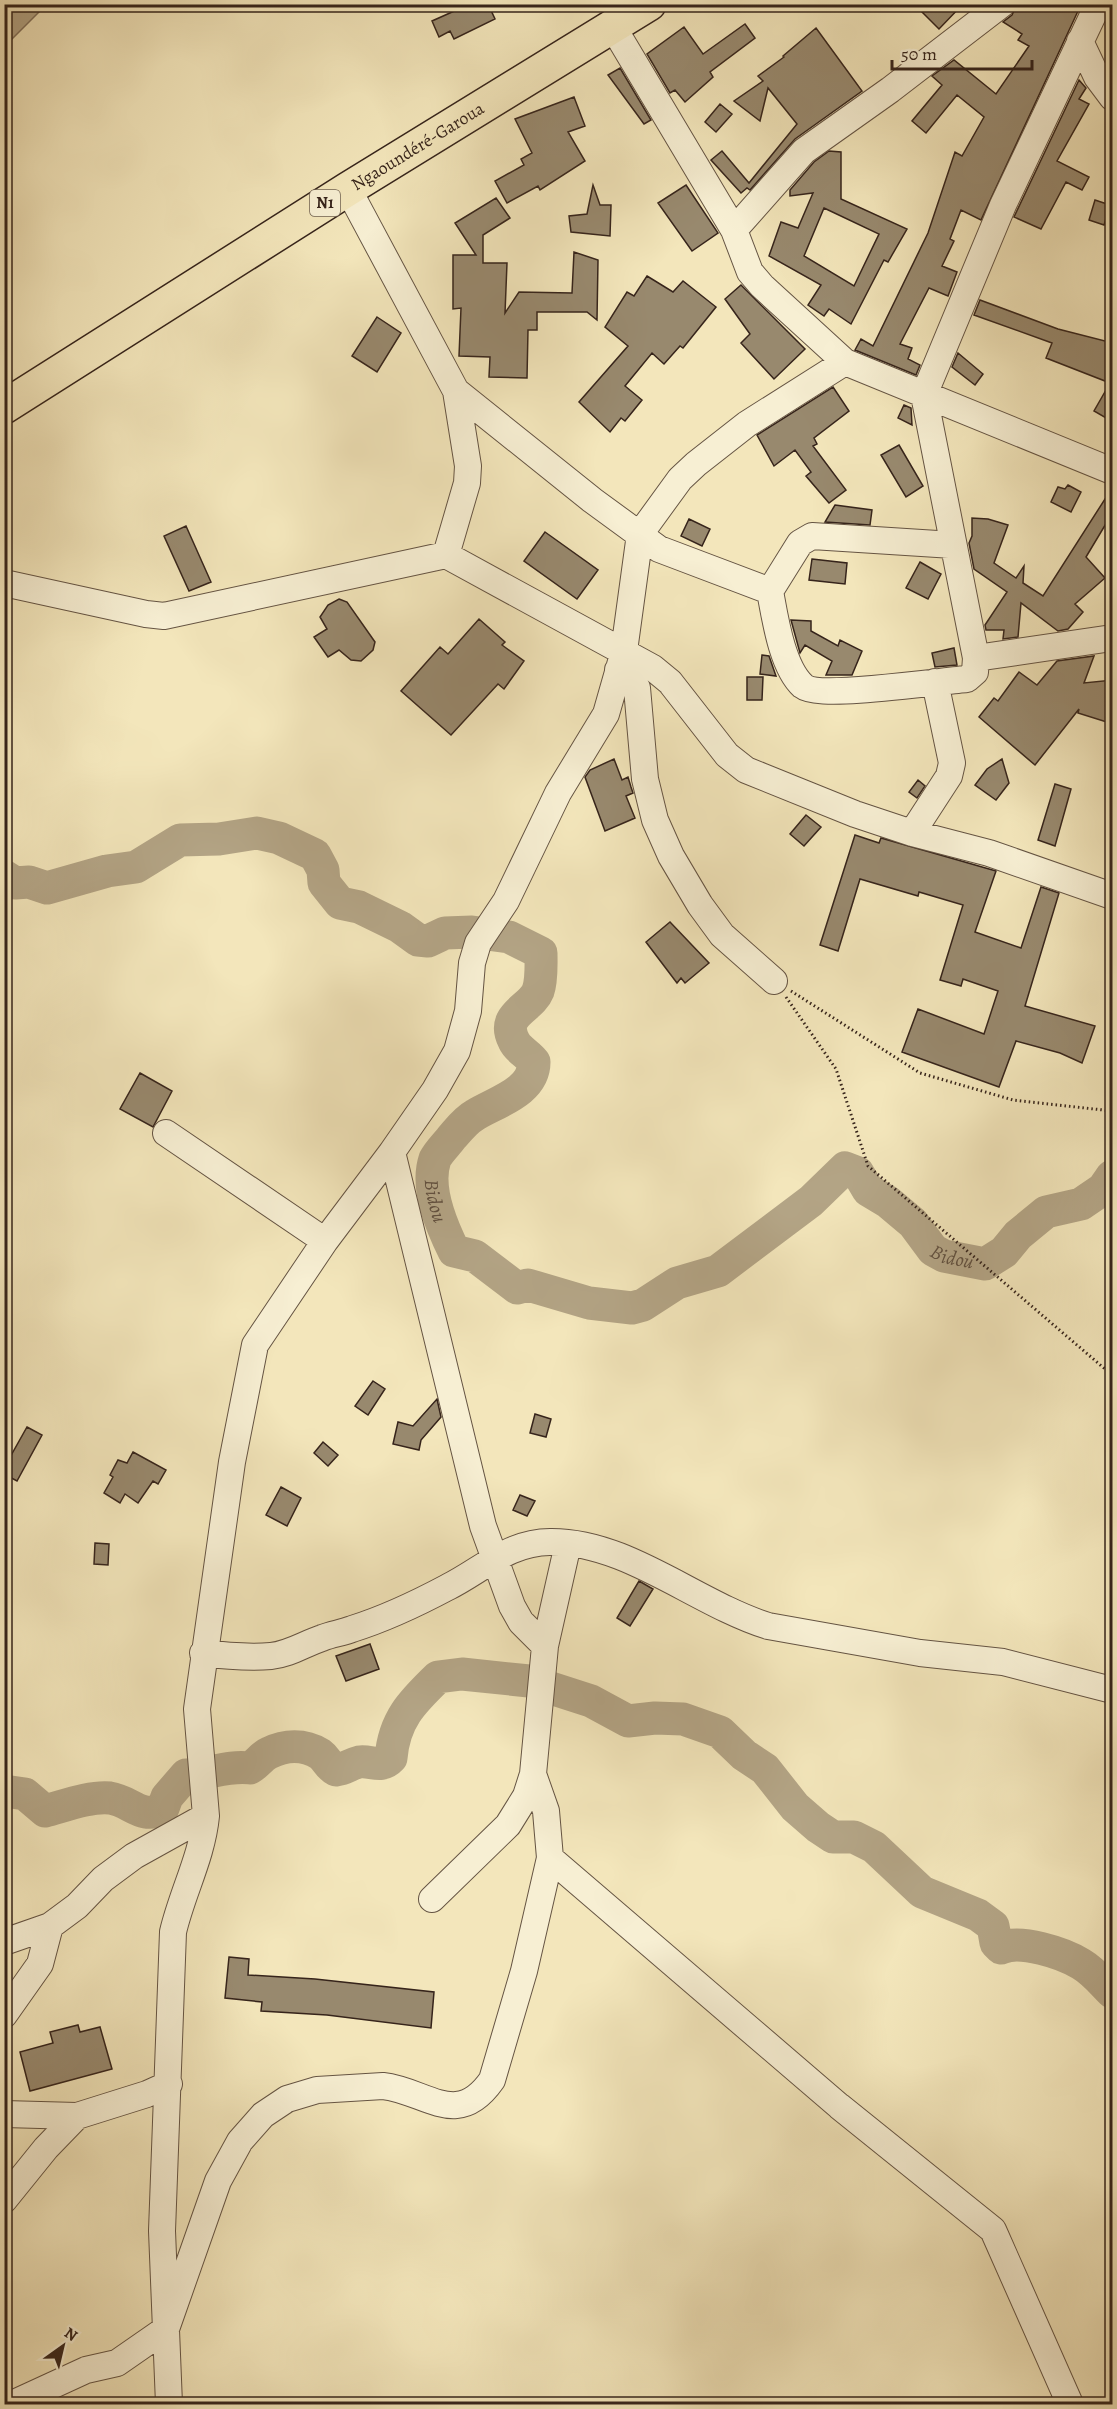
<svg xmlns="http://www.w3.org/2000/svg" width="1117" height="2409" font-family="Alegreya,serif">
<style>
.water{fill:#b3a485;stroke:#81715b;stroke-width:1.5}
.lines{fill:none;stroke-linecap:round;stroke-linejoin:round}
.river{stroke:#b3a485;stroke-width:33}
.building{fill:#98896e;stroke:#36241b;stroke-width:1.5;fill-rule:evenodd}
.minor-casing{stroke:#655443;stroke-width:28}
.highway-casing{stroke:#36241b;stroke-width:36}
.path{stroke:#36241b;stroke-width:3;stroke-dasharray:1.5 3;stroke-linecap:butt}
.minor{stroke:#f7efd3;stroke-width:26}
.highway{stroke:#f3e6bb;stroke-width:33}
.labels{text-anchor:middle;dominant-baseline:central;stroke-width:5;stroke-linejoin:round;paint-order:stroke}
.shield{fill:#f7efd3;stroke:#706152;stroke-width:1.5}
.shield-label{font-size:16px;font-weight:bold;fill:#36241b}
.street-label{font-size:18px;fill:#36241b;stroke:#f7efd3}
.water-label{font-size:20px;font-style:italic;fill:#625140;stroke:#f7efd3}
</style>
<rect width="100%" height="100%" fill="#f3e6bb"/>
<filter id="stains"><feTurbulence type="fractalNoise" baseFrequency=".00333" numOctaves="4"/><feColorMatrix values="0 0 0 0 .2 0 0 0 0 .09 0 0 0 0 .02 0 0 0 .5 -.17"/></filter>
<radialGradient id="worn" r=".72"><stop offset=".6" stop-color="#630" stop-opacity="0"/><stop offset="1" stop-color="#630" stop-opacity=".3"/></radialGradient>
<path class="water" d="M5 4 46 5 5 46 4 5Z"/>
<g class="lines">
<g class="river">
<path id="s1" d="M4 876 15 883 29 882 47 888 107 871 136 867 180 840 219 839 257 833 279 838 315 855 323 870 324 883 340 903 359 907 400 927 418 940 428 941 445 933 472 932 509 937 541 953C541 964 542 980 538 991 531 1009 500 1014 514 1041 518 1050 528 1054 534 1062 534 1092 496 1102 475 1115 466 1120 459 1129 452 1137 447 1144 439 1151 435 1159 425 1188 442 1227 454 1251L475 1256 517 1288 528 1285 589 1303 632 1308 643 1305 677 1283 718 1271 811 1201 845 1168 858 1173 868 1190 888 1202 913 1223 933 1250 944 1256 985 1264 1004 1252 1018 1235 1046 1212 1081 1204 1103 1189 1112 1176"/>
<path d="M4 1791 25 1794 45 1811C64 1806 90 1796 110 1798 131 1801 142 1821 163 1808L167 1797 186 1775C208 1775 227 1765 250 1768 257 1764 262 1756 269 1753 285 1745 304 1744 320 1754 327 1759 328 1766 336 1770 346 1769 350 1764 359 1762 371 1760 381 1769 391 1758 394 1720 412 1702 438 1677L462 1674 529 1681 591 1701 628 1721 655 1718 683 1719 720 1732 744 1755 765 1769 795 1807 818 1827 833 1837H854L874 1847 922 1892 978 1915 993 1926 996 1943 1001 1948C1020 1939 1063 1953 1081 1964 1093 1971 1102 1982 1112 1992"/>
</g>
</g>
<path class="building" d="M470 4H488L495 19 454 39 450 31 439 37 432 21Z
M914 4H963L939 29Z
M1017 4H1077L1078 11 981 220 961 210 950 239 954 241 942 266 957 272 948 296 929 288 900 344 912 348 908 359 920 365 916 375 855 350 861 339 873 346 928 233 955 152 962 156 984 117 957 95 926 133 912 121 942 85 932 76 954 60 996 94 1029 46 1018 40 1022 34 1003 22 1012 15Z
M745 24 755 38 710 72 713 77 685 102 675 90 670 93 647 54 684 27 703 54Z
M816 28 862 91 795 139 750 190 747 188 741 193 711 160 722 151 749 183 797 124 768 88 760 121 734 101 763 81 758 76 784 57 783 56Z
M620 68 651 120 644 124 608 75Z
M1079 80 1086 88 1079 99 1089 104 1057 161 1089 177 1082 190 1066 182 1041 229 1014 217Z
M574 97 585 126 568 132 585 161 540 190 538 186 507 203 495 181 524 165 521 159 532 153 515 119Z
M720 104 732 114 716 132 705 122Z
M829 151 841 152V199L907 229 888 262 884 260 851 324 829 309 824 316 808 305 821 285 769 256 781 222 798 228 813 193 790 196V190L814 162ZM824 208 879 234 854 286 804 256Z
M593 185 600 205H611L610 236 571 232 569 216 587 214Z
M686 185 718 233 692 251 658 203Z
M496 198 510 218 483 235V263H507L505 313 519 292 572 293 574 252 598 260 597 320 587 312H537V330H528L527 378 489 377 490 357 459 356 461 308 453 309V255H476L455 223Z
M1095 200 1110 205 1104 225 1089 220Z
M647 276 673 292 683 281 716 307 683 348 680 346 664 364 652 353 625 386 642 400 625 421 621 418 610 432 579 402 628 346 605 327 627 292 634 296Z
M741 285 805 349 774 379 741 343 750 334 725 299Z
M980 300 1058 329 1113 343V422L1094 411 1110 383 1046 358 1052 343 974 315Z
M377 317 401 333 377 372 352 356Z
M958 353 983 374 975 385 952 367Z
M833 387 849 411 814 438 817 444 813 446 846 490 829 503 806 476 811 472 795 450 774 466 757 435Z
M904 405 911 408 912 425 898 418Z
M899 445 923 486 906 497 881 455Z
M1068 485 1081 492 1071 512 1051 502 1058 487 1065 489Z
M1105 499 1113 504V512L1086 557 1105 578 1075 604 1083 612 1068 629 1058 631 1021 603 1018 637 1003 639 1004 630H986L985 625 1007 592 974 569 969 543 972 536V518L988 519 1008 525 994 563 1016 578 1024 566 1023 583 1043 596Z
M835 505 872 510 870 525 825 522Z
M689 519 710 529 702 546 681 536Z
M186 526 211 582 189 591 164 536Z
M545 532 598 570 577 599 524 561Z
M812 559 847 563 845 584 809 580Z
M920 562 941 574 928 599 906 588Z
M339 599 347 602 375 642 373 650 361 661 351 660 339 650 328 657 314 637 327 629 320 617 328 605Z
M479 619 505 642 502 645 524 661 504 689 498 684 451 735 401 691 440 647 448 654Z
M791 620 811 621V631L838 646 840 640 862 651 852 675H826L832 661 805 645 800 653Z
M954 648 957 665 935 667 932 653Z
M762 655 769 656 776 676 760 674Z
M1094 656 1084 683 1113 680V724L1078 713 1079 709 1035 765 979 717 994 698 998 701 1019 672 1037 685 1057 661Z
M747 677H763L762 700H747Z
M614 759 622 780 628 777 631 787 633 793 626 796 635 818 605 831 585 777 590 770Z
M1002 759 1009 783 996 800 975 785 987 769Z
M918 780 925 786 917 798 909 792Z
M1055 784 1071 789 1055 846 1038 840Z
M806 815 821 827 804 846 790 834Z
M855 835 879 843 881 838 996 871 975 932 1021 948 1041 887 1059 893 1025 1006 1095 1026 1082 1063 1060 1053 1016 1041 999 1087 902 1052 918 1009 984 1034 998 991 963 979 961 986 940 980 963 905 919 892 918 896 860 879 838 951 820 945Z
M670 922 709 963 685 983 681 978 677 983 646 942Z
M140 1073 172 1091 153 1127 120 1109Z
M373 1381 385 1389 368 1415 355 1406Z
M437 1399 441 1417 421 1440 419 1450 393 1444 398 1422 413 1426Z
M535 1414 551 1419 546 1437 530 1433Z
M27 1427 42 1435 17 1481 4 1474V1468Z
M323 1442 338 1455 328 1466 314 1453Z
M133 1452 166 1470 158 1484 153 1481 138 1503 125 1494 120 1503 104 1493 113 1477 110 1475 118 1460 127 1463Z
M281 1487 301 1498 287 1526 266 1515Z
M520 1495 535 1501 527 1516 513 1510Z
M95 1543 109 1544 108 1565 94 1564Z
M639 1581 653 1589 630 1626 617 1618Z
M370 1644 379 1669 346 1681 336 1656Z
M229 1957 249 1959 248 1975 315 1979 434 1992 431 2028 327 2015 261 2011 262 2002 225 1998Z
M78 2025 80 2032 100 2027 112 2069 30 2091 20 2052 53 2043 50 2032Z"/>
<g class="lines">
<g class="minor-casing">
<path id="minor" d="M613 27 734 230 750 272 762 286 845 362 1112 471
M1080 41 1097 77 1112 97
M348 189 456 391 592 500 659 549 770 591
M734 230 804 151 890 90 1002 4
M953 545 812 536 800 543 770 591C775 618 782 667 803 686 819 699 941 681 967 679L975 672 976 658 924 395 1003 205 1094 13 1092 4
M446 555 467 483 468 466 456 391
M4 583 146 614 164 616 446 555 653 668 670 682 727 755 746 770 855 814 912 833 989 853 1112 896
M976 658 1112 638
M618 670 637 688 645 779 655 820 671 856 700 905 722 935 774 981
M912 833 949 776 952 763 935 682
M166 1133 325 1241
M545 1646 521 1622 512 1606 483 1526 392 1152 435 1090 457 1051 468 1011 472 963 478 943 506 901 558 793 606 714 624 651 640 534 680 479 696 464 747 424 845 362
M203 1653C226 1656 247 1658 271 1656 290 1654 304 1644 322 1638 332 1634 342 1633 352 1629 384 1619 418 1603 448 1587 482 1570 509 1542 550 1542 627 1541 695 1603 768 1626L920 1653 1003 1662 1112 1690
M550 1858 839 2106 993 2230 1070 2404
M432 1899 508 1825 526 1796 533 1774 545 1646 568 1544
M4 1942 50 1926 77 1906 103 1879 134 1856 206 1816 197 1709 232 1462 255 1345 325 1241 392 1152
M4 2015 40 1964 50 1926
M4 2114 77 2116
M4 2200 46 2148 77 2116 147 2094 169 2084
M12 2404 86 2370 117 2363 166 2329 218 2181 240 2141 263 2115 287 2099 317 2090 383 2086C427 2091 457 2130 492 2080L524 1971 550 1858 546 1811 533 1774
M169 2404 162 2231 173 1932C182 1893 202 1857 206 1816"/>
</g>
<g class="highway-casing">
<g id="highway">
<path id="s2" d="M4 407 348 189 649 4"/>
</g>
</g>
<path class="path" d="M791 991 920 1073 1013 1100 1112 1111
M786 997 836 1069 868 1166 1112 1375"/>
<use href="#minor" class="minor"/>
<use href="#highway" class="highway"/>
</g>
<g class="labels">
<rect class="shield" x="310" y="190" width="30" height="26" rx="4.5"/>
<g class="shield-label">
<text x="325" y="203">N1</text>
</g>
<g class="street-label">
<text stroke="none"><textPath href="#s2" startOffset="489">Ngaoundéré-Garoua</textPath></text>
</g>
<g class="water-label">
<text stroke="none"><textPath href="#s1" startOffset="915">Bidou</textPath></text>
<text stroke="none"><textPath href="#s1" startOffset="1564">Bidou</textPath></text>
</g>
</g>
<rect width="1117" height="2409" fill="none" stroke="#f3e6bb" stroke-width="24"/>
<rect x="6" y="6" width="1105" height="2397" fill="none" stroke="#36241b" stroke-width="3"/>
<rect x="12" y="12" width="1093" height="2385" fill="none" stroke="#36241b" stroke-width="1.5"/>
<g transform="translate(63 2346) rotate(34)" stroke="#f7efd3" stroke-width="4.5" paint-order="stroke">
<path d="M0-4.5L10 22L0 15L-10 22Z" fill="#36241b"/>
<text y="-9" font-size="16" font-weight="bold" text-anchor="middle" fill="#36241b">N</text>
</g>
<path d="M892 60v9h140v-9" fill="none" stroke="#36241b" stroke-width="3"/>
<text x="901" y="60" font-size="18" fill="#36241b" stroke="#f7efd3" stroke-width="4.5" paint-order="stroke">50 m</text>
<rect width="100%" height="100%" filter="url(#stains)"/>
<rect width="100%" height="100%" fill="url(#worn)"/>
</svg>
